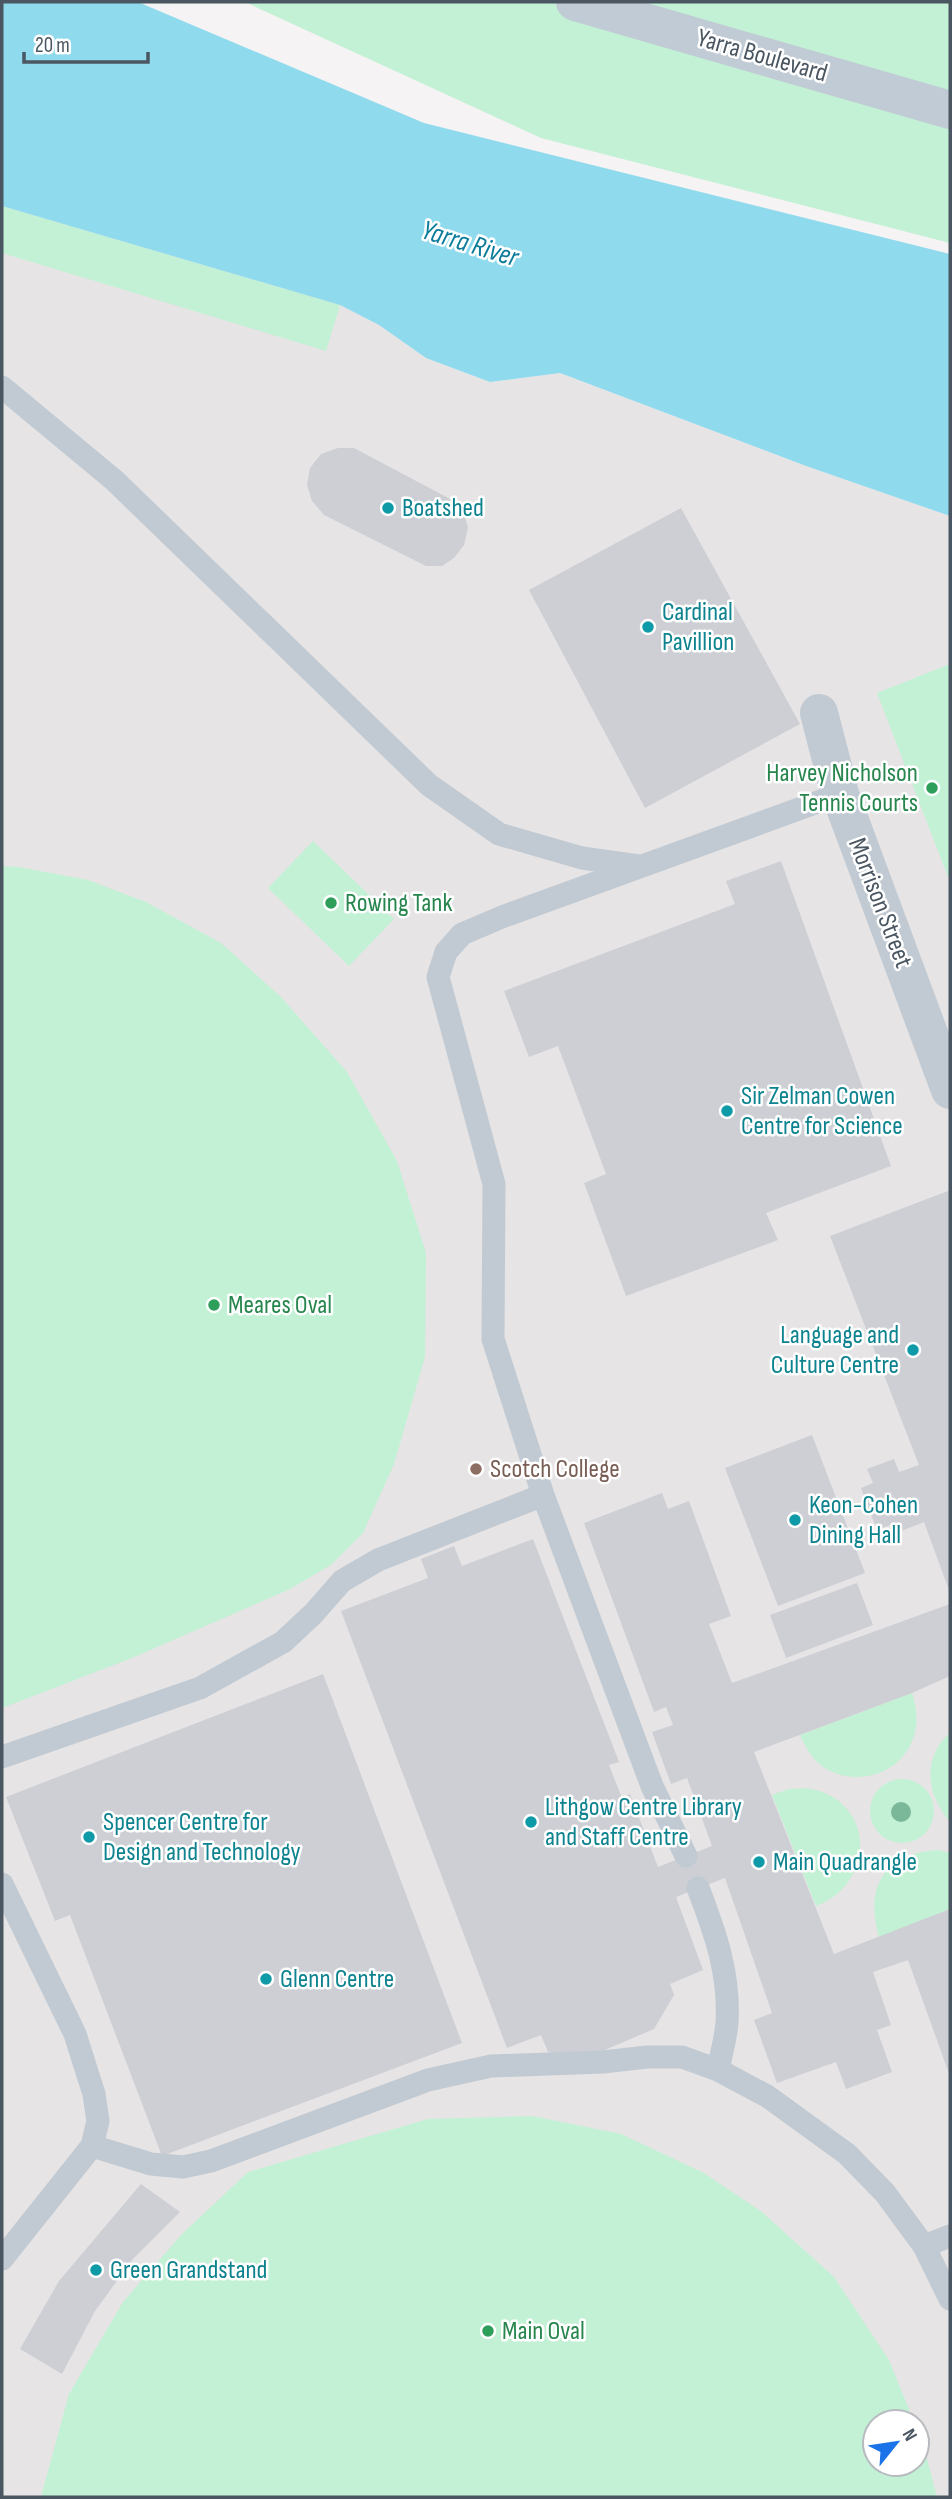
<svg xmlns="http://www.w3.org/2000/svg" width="952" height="2499" font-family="'Sofia Sans Condensed',sans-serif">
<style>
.education{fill:#e6e4e5;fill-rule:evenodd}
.green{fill:#c3f1d5}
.water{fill:#90daee}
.building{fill:#cdcfd5}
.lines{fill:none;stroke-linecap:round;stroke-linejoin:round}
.lane{stroke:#c1cad2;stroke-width:23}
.street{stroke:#c1cad2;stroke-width:38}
.secondary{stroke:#c1cbd6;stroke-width:38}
.tree{fill:#7bb799}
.culture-dot{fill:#0f9aa8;stroke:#fff;stroke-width:2.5}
.leisure-dot{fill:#2e9e5b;stroke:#fff;stroke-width:2.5}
.education-dot{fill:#8d6e63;stroke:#fff;stroke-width:2.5}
.labels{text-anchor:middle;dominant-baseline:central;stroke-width:5;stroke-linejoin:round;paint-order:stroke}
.street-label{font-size:26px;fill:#4a5661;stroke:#fff}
.culture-label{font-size:26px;fill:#0d838f;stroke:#fff;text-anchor:start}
.leisure-label{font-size:26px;fill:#27864d;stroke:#fff;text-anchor:start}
.education-label{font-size:26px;fill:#785e54;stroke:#fff;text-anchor:start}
.water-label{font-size:28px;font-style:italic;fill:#0c7c9b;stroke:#fff}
</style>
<rect width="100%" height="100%" fill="#f5f3f3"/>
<path class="education" d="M2 206 340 305 379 325 426 358 490 382 560 373 806 466 950 516V2497H2ZM875 2422H917V2464H875Z"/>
<path class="green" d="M245 2H950V243L541 138Z
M2 206 340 305 326 351 2 253Z
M950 664V882L877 693Z
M313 841 394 919 349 966 268 888Z
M2 866 19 867 88 880 146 902 221 943 280 996 347 1072 397 1161 426 1253 425 1357 394 1464 363 1533 331 1565 288 1590 132 1658 2 1708Z
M912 1693C917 1709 919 1725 912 1741 898 1778 847 1789 817 1762 810 1755 804 1744 800 1735Z
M950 1733V1822C927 1795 921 1758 950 1733Z
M870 1811a32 32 0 1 1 64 0a32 32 0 1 1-64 0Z
M807 1788C820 1791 832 1794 842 1804 877 1837 858 1891 816 1906L772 1795 789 1789Z
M938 1850 950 1853V1909L879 1937C864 1886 885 1853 938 1850Z
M532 2116 621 2134 704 2173 762 2212 834 2277 889 2360 914 2422H875V2464H917V2430L925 2451 937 2497H41L69 2394 123 2302 181 2235 248 2172 428 2119Z"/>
<path class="water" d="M2 2H138L424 123 950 254V516L806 466 560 373 490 382 426 358 379 325 340 305 2 206Z"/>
<path class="building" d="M338 448H354L454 501 464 515 468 527 464 545 454 558 442 566H426L324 515 312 501 307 485 310 468 321 454Z
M681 508 800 724 645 808 529 590Z
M781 861 891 1166 766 1213 778 1240 626 1296 584 1183 606 1174 558 1046 529 1057 504 991 735 904 726 881Z
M948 1191 950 1197V1593L924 1522 896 1533 893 1524 877 1530 861 1488 873 1483 867 1469 894 1459 899 1472 919 1465 830 1236Z
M812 1435 865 1573 778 1606 725 1468Z
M662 1493 668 1509 689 1501 731 1616 709 1624 732 1683 950 1604V1676L912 1693 754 1752 834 1954 950 1909V2076L908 1960 873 1972 891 2025 877 2030 892 2072 846 2089 836 2062 777 2083 754 2020 772 2013 725 1878 676 1897 703 1970 670 1984 674 1995 654 2029 586 2058 548 2052 541 2035 507 2048 341 1611 428 1578 421 1559 454 1546 462 1566 533 1539 619 1762 609 1765 622 1798 630 1794 658 1867 712 1846 687 1778 671 1784 652 1732 673 1725 666 1707 654 1712 584 1523Z
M857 1583 873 1625 786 1658 770 1615Z
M323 1674 462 2043 162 2156 70 1915 55 1921 6 1797Z
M141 2184 180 2212 133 2259 95 2311 62 2374 20 2349 59 2281Z"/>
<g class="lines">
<path class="lane" d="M2 387 114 480 429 785 499 834 582 858 639 866
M2 1757 200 1688 283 1642 313 1614 342 1581 378 1560 543 1495
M686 1856 652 1786 543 1495 493 1339 494 1184 438 977 446 952 462 934 502 917 840 794
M2 1884 75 2034 94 2094 98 2121 92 2146
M698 1888C715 1932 730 1974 727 2022 726 2038 721 2054 718 2070
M950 2236 924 2246 950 2299
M2 2259 92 2146 151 2164 183 2167 211 2161 428 2080 491 2066 603 2062 647 2057H682L718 2070 767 2096 847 2154 885 2193 924 2246"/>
<path class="street" d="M819 713 840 794 950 1090"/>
<path class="secondary" d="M575 2 950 110"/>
</g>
<circle class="tree" cx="901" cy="1812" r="10"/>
<g class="culture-dot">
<circle cx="388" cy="508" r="7"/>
<circle cx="648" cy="627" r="7"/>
<circle cx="727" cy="1111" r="7"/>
<circle cx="913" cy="1350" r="7"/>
<circle cx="795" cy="1520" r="7"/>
<circle cx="531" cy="1822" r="7"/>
<circle cx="89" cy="1837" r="7"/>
<circle cx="759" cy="1862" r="7"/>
<circle cx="266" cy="1979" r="7"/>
<circle cx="96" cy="2270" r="7"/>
</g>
<g class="leisure-dot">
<circle cx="932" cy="788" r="7"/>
<circle cx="331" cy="903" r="7"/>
<circle cx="214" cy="1305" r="7"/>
<circle cx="488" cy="2331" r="7"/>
</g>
<circle class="education-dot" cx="476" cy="1469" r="7"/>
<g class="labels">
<g class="street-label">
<text transform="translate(762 56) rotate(16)">Yarra Boulevard</text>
<text transform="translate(880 903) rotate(69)">Morrison Street</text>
</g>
<g class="culture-label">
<text x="402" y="508">Boatshed</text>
<text x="662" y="612">Cardinal<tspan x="662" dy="30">Pavillion</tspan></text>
<text x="741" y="1096">Sir Zelman Cowen<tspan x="741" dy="30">Centre for Science</tspan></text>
<text x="899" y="1335" text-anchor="end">Language and<tspan x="899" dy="30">Culture Centre</tspan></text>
<text x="809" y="1505">Keon-Cohen<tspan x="809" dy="30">Dining Hall</tspan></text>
<text x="545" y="1807">Lithgow Centre Library<tspan x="545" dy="30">and Staff Centre</tspan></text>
<text x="103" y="1822">Spencer Centre for<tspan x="103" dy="30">Design and Technology</tspan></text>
<text x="773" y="1862">Main Quadrangle</text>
<text x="280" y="1979">Glenn Centre</text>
<text x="110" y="2270">Green Grandstand</text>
</g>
<g class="leisure-label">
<text x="918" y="773" text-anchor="end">Harvey Nicholson<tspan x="918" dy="30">Tennis Courts</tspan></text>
<text x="345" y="903">Rowing Tank</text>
<text x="228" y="1305">Meares Oval</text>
<text x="502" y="2331">Main Oval</text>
</g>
<g class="education-label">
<text x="490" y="1469">Scotch College</text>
</g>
<g class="water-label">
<text transform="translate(470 244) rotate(17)">Yarra River</text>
</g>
</g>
<rect width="952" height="2499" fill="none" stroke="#4a5661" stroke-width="7"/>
<g transform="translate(896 2443) rotate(60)"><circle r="33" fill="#ffffff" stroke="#b7bbc0" stroke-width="2"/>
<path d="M0-5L12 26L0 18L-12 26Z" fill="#1a73e8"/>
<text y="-10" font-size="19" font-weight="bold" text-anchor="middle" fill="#4a5661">N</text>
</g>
<path d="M24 52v10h124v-10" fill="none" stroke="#4a5661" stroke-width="3.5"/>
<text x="35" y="52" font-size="21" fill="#4a5661" stroke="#ffffff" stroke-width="5" paint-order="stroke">20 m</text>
</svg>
